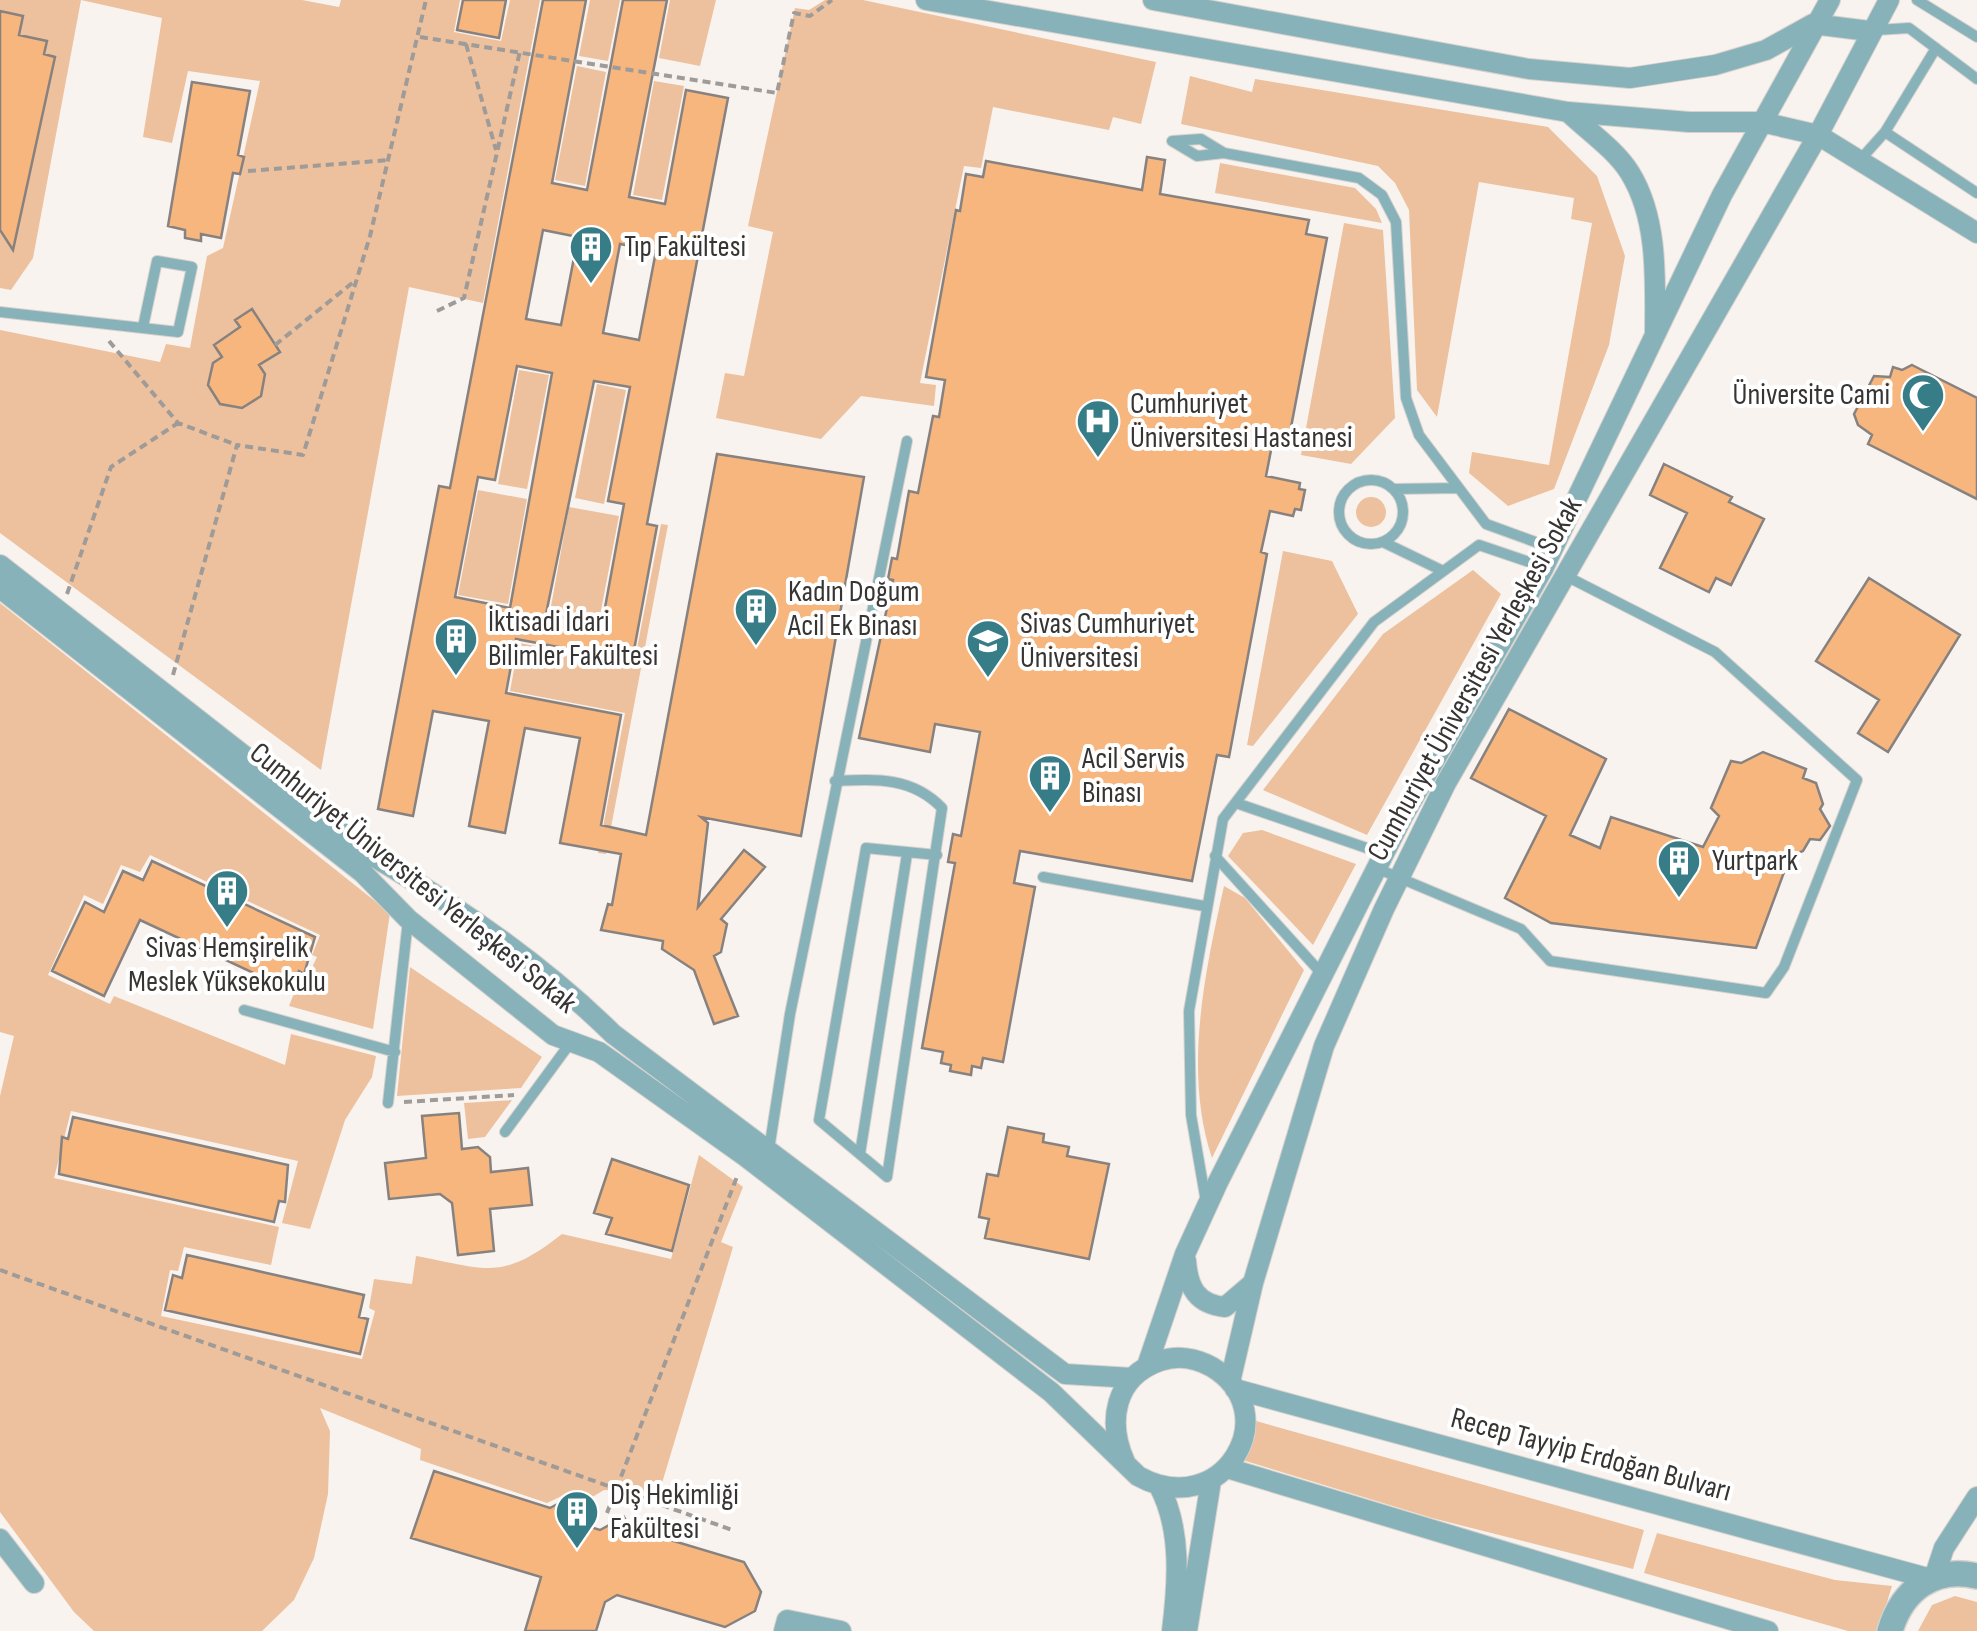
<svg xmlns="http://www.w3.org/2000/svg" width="1977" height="1631" font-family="'Sofia Sans Condensed',sans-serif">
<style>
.green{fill:#edc19d}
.building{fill:#f7b67d;stroke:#87827f;stroke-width:2.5;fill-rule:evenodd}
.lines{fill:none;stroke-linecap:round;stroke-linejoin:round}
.service-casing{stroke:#d5d1cd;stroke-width:12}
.minor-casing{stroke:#d5d1cd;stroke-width:22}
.tertiary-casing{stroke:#d5d1cd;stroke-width:28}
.path{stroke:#9f9b99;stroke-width:4;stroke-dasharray:8 5;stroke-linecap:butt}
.service{stroke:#87b2b9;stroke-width:10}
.minor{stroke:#87b2b9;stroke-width:20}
.tertiary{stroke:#87b2b9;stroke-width:25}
.labels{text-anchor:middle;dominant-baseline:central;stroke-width:8;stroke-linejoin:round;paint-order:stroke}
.poi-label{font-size:30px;fill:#373534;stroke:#fff;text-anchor:start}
.street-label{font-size:30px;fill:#373534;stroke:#fff}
</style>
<rect width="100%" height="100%" fill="#f8f3ef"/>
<path class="green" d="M0 0H81L33 258 11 290 0 288Z
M81 0H302L339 7 341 0H460L454 32 501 41 510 0H540L483 303 409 287 321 770 0 533V330L160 362 166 344 190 348 207 256 223 248 260 81 188 71 172 143 143 137 162 18Z
M590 0H620L608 61 579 56Z
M670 0H716L700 66 659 58Z
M825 0H863L1156 62 1141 124 1113 117 1109 130 993 107 981 168 964 166 923 368 920 383 936 385 934 406 861 396 821 439 716 418 725 373 744 376 773 232 748 226 795 8 809 10Z
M577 66 606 72 585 186 555 180Z
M1190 76 1252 92 1255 79 1548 127 1597 176 1625 256 1609 345 1554 489 1508 506 1469 473 1472 452 1549 465 1592 223 1571 219 1574 198 1479 182 1437 417 1417 390 1409 210 1395 183 1378 166 1181 124Z
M654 81 684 86 662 200 633 195Z
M1220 163 1355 188 1376 209 1382 223 1215 193Z
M1344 223 1383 230 1395 418 1351 464 1301 455Z
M519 370 549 375 527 489 498 484Z
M597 384 626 390 604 504 575 498Z
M478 490 527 499 508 604 458 595Z
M1356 512a15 15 0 1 1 30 0a15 15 0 1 1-30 0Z
M569 507 619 516 599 621 550 612Z
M661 524 668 525 606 854 598 853 625 713 510 691 519 643 634 664Z
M1283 551 1332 561 1358 614 1253 746 1247 745Z
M1473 570 1501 594 1367 835 1263 790 1383 634Z
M0 603 390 913 373 1029 289 1006 301 976 307 978 317 957 312 955 320 935 150 855 140 872 121 865 103 904 84 895 48 975 110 1004 114 996 285 1065 291 1034 376 1056 372 1077 345 1120 310 1229 282 1223 298 1161 71 1111 54 1178 279 1227 271 1265 184 1247 178 1271 170 1270 161 1316 362 1359 375 1311 369 1308 374 1279 412 1284 416 1256C487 1269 501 1282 562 1234L671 1259 699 1155 743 1187 721 1242 733 1247 659 1493 604 1490 589 1499 566 1494 547 1503 420 1460 421 1449 320 1408 330 1431 328 1494 314 1558 294 1600 262 1631H94L74 1612 0 1512V1096L14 1036 0 1032Z
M1262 830 1356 864 1313 945 1228 856 1243 833Z
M1224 886 1245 898 1304 970 1212 1158C1183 1071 1205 972 1224 886Z
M410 967 542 1057 521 1088 397 1096Z
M512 1100 485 1137 468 1139 464 1103Z
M1249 1419 1644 1530 1633 1569 1432 1518 1239 1459Z
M1657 1533 1835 1580 1892 1586 1878 1631H1848L1644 1573Z
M1955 1596 1977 1602V1631H1918L1932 1605Z"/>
<path class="building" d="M463 0H506L499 38 457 30Z
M543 0H586L552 183 587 190 623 0H667L629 197 665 204 686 90 728 98 647 524 657 526 632 661 516 639 506 693 621 715 601 825 646 835 717 454 864 477 801 836 701 817 708 823 698 907 744 850 765 867 721 919 727 924 721 952 714 956 738 1016 714 1024 694 970 662 949 663 941 601 930 608 904 612 905 621 854 560 843 580 738 525 728 505 833 469 826 489 721 433 711 413 816 378 809 439 486 450 488ZM543 230 578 237 561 325 526 319ZM620 244 656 251 639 340 603 333ZM517 366 552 373 510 608 455 597 478 477 495 480ZM594 381 630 387 608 501 624 504 602 624 546 614Z
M0 11 23 16 19 35 47 41 44 54 55 57 13 250 0 230Z
M192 82 250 91 238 155 244 157 240 174 233 173 221 238 201 234V241L185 238V230L168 226Z
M1147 157 1165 160 1160 194 1309 220 1306 234 1327 238 1288 443 1273 440 1266 476 1300 483 1299 489 1305 490 1301 510 1295 509 1293 516 1270 511 1261 552 1267 554 1229 757 1217 755 1192 881 1020 851 1014 883 1035 887 1003 1062 983 1058 981 1068 972 1066 971 1075 950 1071 951 1065 941 1063 943 1052 922 1048 955 863 948 862 953 834 961 836 980 732 935 724 930 752 859 738 893 580 888 579 892 558 897 559 909 491 918 493 933 416 939 417 945 380 926 377 956 210 960 211 966 174 983 177 986 161 1142 190Z
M252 309 280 352 259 365 265 374 261 396 242 408 220 404 208 385 213 363 222 357 214 345 240 327 235 320Z
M1912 365 1977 398V499L1868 444 1872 435 1858 425 1854 414 1874 376 1890 377 1893 367 1902 370Z
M1664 464 1732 497 1729 502 1764 519 1731 585 1716 578 1709 592 1660 568 1687 513 1650 495Z
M1869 578 1960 635 1888 752 1858 733 1879 700 1816 661Z
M1509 709 1606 759 1570 835 1600 848 1611 817 1703 847 1719 816 1711 808 1731 761 1741 763 1763 752 1806 769 1803 778 1816 783 1823 804 1820 809 1830 826 1820 840 1810 839 1803 851 1790 856 1756 948 1551 923 1505 898 1546 816 1471 778Z
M152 861 315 937 304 974 299 971 290 990 140 920 104 996 52 971 85 902 104 912 123 871 143 880Z
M459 1113 462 1149 478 1147 490 1157 491 1172 528 1168 532 1205 490 1209 494 1251 458 1255 452 1203 440 1194 389 1199 385 1163 426 1158 422 1116Z
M73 1117 288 1165 285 1202 279 1201 274 1222 59 1174 62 1137 68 1139Z
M1008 1127 1044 1134 1043 1142 1069 1147 1067 1156 1109 1164 1089 1259 985 1238 989 1219 979 1217 987 1174 998 1176Z
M612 1159 689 1185 672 1251 606 1234 612 1218 594 1213Z
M187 1255 364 1295 359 1317 368 1319 360 1354 165 1310 173 1275 182 1278Z
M434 1471 550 1508 567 1499 577 1523 600 1530 624 1517 630 1528 744 1562 761 1592 755 1611 725 1627 617 1595 605 1602 596 1631H525L541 1577 411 1538Z"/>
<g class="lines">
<g class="service-casing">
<path id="service" d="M1917 0 1977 37
M1876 30 1909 28 1977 79
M1885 132 1977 193
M1224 153 1197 156 1172 141 1201 139 1224 153 1359 178 1382 195 1396 222 1406 398 1419 435 1486 524 1552 548
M1860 160 1885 132 1936 48
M0 312 178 332 192 267 157 261 143 327
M1339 512a32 32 0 1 1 64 0a32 32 0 1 1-64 0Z
M1393 489 1459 488
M1383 542 1443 571
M835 781C877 779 912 777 942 808L887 1177
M1236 803 1384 854
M1215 856 1322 974
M1376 868 1521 929 1550 961 1766 993 1784 967 1857 780 1715 652 1566 576
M1043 877 1204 906
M244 1010 395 1052
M388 1103 408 920
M505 1132 571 1042
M769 1150 790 1014 907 441
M860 1154 907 854
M887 1177 819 1120 866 848 937 855
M1206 1202 1191 1115 1189 1011 1223 819 1374 622 1479 545 1544 567"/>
</g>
<g class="minor-casing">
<path id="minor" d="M926 0 1568 112 1689 122H1761L1818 135 1977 233
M1153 0 1529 69 1630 78 1715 65 1766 50 1813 24 1869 31
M1568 112C1587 130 1616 150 1630 173 1659 220 1655 283 1655 335
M0 565 374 857C459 907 543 965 613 1034L1065 1374 1132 1378
M0 588 363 873 408 919 553 1035 599 1052 745 1156 1051 1392 1138 1476C1222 1523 1288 1413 1212 1367 1196 1358 1177 1355 1160 1361 1114 1377 1107 1422 1125 1462
M1186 1261C1188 1288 1197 1304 1225 1307L1253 1283
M1147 1366 1185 1254 1218 1182 1403 816 1544 567 1722 195 1830 0
M1230 1382 1253 1283 1324 1046 1384 909 1446 783 1818 135 1889 0
M1235 1389 1931 1579
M1227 1468 1768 1631
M1159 1486C1182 1529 1178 1583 1172 1631
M0 1539 34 1583
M1934 1578 1944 1548 1977 1497
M784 1631 787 1620 841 1631
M1187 1631 1211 1481"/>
</g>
<g class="tertiary-casing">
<path id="tertiary" d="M1890 1631C1902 1590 1934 1566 1977 1576"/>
</g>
<path class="path" d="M420 37 777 93 794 13 810 16 832 0
M466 44 496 150
M248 171 389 160
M437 311 464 298 520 51
M109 341 178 423 237 445
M275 345 356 280
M67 594 111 467 178 423
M173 675 237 445 303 455 370 236 426 0
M404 1102 514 1095
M0 1270 735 1531
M607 1513 738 1174"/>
<use href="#service" class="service"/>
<use href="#minor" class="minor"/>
<use href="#tertiary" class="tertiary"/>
</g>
<defs>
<g id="building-pin" transform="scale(2.25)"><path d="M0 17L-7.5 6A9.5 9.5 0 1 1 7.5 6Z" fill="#367d87" stroke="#fff"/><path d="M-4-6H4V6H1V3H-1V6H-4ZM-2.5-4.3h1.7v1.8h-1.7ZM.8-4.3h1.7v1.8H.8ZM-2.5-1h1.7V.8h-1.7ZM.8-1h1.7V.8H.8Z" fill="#fff"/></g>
<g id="mosque-pin" transform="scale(2.25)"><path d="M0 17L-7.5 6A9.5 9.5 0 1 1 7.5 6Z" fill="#367d87" stroke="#fff"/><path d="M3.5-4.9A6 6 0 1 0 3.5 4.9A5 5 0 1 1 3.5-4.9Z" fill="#fff"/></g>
<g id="hospital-pin" transform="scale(2.25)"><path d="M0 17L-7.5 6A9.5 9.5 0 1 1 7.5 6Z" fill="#367d87" stroke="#fff"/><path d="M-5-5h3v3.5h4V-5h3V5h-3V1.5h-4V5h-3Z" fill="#fff"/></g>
<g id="university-pin" transform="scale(2.25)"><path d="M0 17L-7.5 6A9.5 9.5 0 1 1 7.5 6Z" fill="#367d87" stroke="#fff"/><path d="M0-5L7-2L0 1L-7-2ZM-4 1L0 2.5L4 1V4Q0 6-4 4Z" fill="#fff"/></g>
</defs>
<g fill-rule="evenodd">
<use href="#building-pin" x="591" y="247"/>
<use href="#mosque-pin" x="1923" y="395"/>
<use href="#hospital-pin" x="1098" y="421"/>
<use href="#building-pin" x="756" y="609"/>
<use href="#building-pin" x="456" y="639"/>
<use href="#university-pin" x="988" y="641"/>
<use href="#building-pin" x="1050" y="776"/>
<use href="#building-pin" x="1679" y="861"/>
<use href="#building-pin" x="227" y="891"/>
<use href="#building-pin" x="577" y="1512"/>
</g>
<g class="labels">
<g class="poi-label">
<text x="624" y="247">Tıp Fakültesi</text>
<text x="1890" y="395" text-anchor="end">Üniversite Cami</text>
<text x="1130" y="404">Cumhuriyet<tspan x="1130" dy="34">Üniversitesi Hastanesi</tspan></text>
<text x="788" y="592">Kadın Doğum<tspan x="788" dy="34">Acil Ek Binası</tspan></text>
<text x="488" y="622">İktisadi İdari<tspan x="488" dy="34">Bilimler Fakültesi</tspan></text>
<text x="1020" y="624">Sivas Cumhuriyet<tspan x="1020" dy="34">Üniversitesi</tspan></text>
<text x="1082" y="759">Acil Servis<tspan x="1082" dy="34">Binası</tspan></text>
<text x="1712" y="861">Yurtpark</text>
<text x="227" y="948" text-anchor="middle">Sivas Hemşirelik<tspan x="227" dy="34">Meslek Yüksekokulu</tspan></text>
<text x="610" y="1495">Diş Hekimliği<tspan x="610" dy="34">Fakültesi</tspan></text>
</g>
<g class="street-label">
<text transform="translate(1475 679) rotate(-61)">Cumhuriyet Üniversitesi Yerleşkesi Sokak</text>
<text transform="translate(413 878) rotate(39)">Cumhuriyet Üniversitesi Yerleşkesi Sokak</text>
<text transform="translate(1591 1455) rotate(15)">Recep Tayyip Erdoğan Bulvarı</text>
</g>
</g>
</svg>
